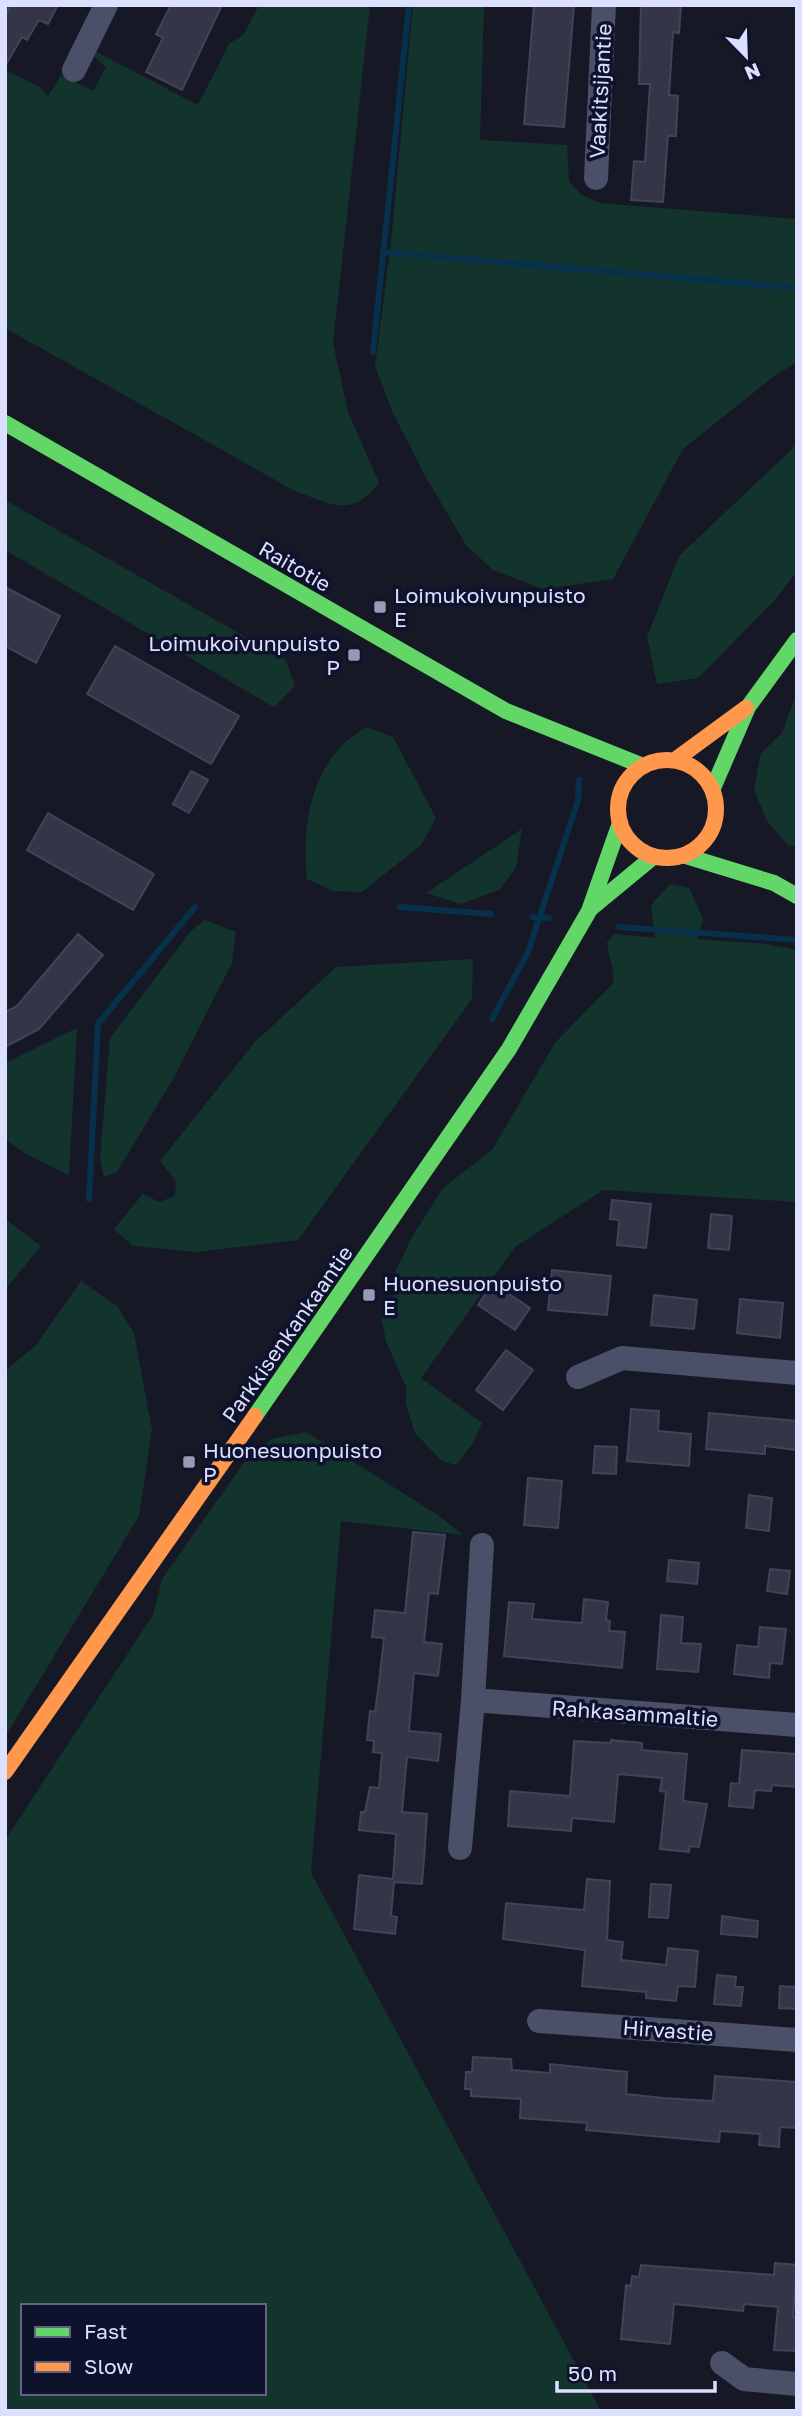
<svg xmlns="http://www.w3.org/2000/svg" width="802" height="2416" font-family="'Golos Text',sans-serif">
<style>
.green{fill:#13342c;fill-rule:evenodd}
.lines{fill:none;stroke-linecap:round;stroke-linejoin:round}
.stream{stroke:#07314b;stroke-width:6}
.building{fill:#343647;stroke:#41435a;stroke-width:2}
.street{stroke:#4a5067;stroke-width:24}
.fast{stroke:#63d668;stroke-width:16}
.slow{stroke:#ff974d;stroke-width:16}
.poi-dot{fill:#969ab3;stroke:#0f122d;stroke-width:2.5}
.labels{text-anchor:middle;dominant-baseline:central;stroke-width:7;stroke-linejoin:round;paint-order:stroke}
.street-label{font-size:21px;fill:#dbe0ff;stroke:#0f122d}
.poi-label{font-size:21px;fill:#dbe0ff;stroke:#0f122d;text-anchor:start}
</style>
<rect width="100%" height="100%" fill="#161826"/>
<path class="green" d="M259 5H370L333 343 348 412 379 483C351 519 332 504 295 491L5 328V70L40 87 48 96 61 75 93 91 106 67 92 55 93 50 198 105 229 44 244 34Z
M413 5H484L480 140 567 145 569 182 582 195 600 203 797 219V362L777 374 683 449 613 579 543 589 493 570 466 545 424 474 393 413 375 366 391 242Z
M797 441V571L775 600 698 678 657 684 647 637 679 556 791 450Z
M5 500 286 660 295 686 274 707 5 550Z
M797 692V846L788 845 767 821 754 790 761 753 782 733Z
M366 727 393 737 436 818 421 845 362 892 332 891 307 879C303 836 307 786 337 751 344 741 357 734 366 727Z
M522 829 516 868 499 890 461 904 426 893Z
M670 884 689 888 703 919 698 939 766 944 797 950V1202L603 1190 515 1247 421 1378 482 1423 473 1443 456 1465 442 1461 415 1433 406 1404V1387L386 1341 381 1316 396 1291 395 1272 412 1237 443 1188 492 1150 555 1043 613 983C615 969 608 957 607 942L615 934 655 938 651 905Z
M205 920 236 932 232 963 173 1079 117 1172 104 1177 100 1159 110 1038 191 931Z
M473 959 472 999 298 1240 197 1252 133 1246 114 1229 143 1194 159 1202 175 1196 176 1181 160 1161 255 1042 336 967Z
M77 1028 69 1175 26 1154 5 1139V1063Z
M5 1219 41 1246 5 1290Z
M81 1281 117 1306 134 1333 152 1430 139 1516 5 1737V1371L36 1345Z
M306 1432 441 1517 463 1535 341 1521 311 1873 601 2411H5V1840L153 1615 162 1579 243 1464 271 1439ZM23 2306H264V2393H23Z"/>
<g class="lines">
<path class="stream" d="M383 252 797 288
M373 352 409 5
M400 907 491 914
M533 917 549 918
M619 927 797 940
M492 1019 528 952 578 800 579 780
M89 1199 98 1024 195 907"/>
</g>
<path class="building" d="M10 5H58L48 24 39 20 27 40 22 37 5 66V17Z
M171 5H222L182 90 146 72 163 38 156 34Z
M534 5H574L564 127 524 124Z
M641 5H681L679 33 673 32 669 95 678 96 676 136H668L663 202 631 200 634 161 645 162 650 84H639Z
M5 587 60 616 36 663 5 646Z
M115 646 239 716 211 764 87 694Z
M191 771 208 780 189 813 173 804Z
M48 813 154 874 133 910 27 850Z
M78 934 103 955 39 1029 5 1047V1012L17 1006Z
M612 1200 651 1204 646 1248 617 1245 619 1220 610 1219Z
M711 1214 732 1216 729 1250 708 1248Z
M552 1270 611 1276 607 1315 548 1310Z
M493 1283 530 1308 515 1330 478 1305Z
M654 1295 697 1300 694 1329 651 1325Z
M740 1299 783 1303 780 1338 737 1333Z
M506 1350 533 1370 503 1410 476 1390Z
M631 1409 659 1411 658 1431 691 1434 689 1466 627 1461Z
M709 1413 797 1421V1450L765 1446V1454L706 1449Z
M595 1446 617 1447 616 1474 593 1473Z
M528 1478 562 1481 558 1528 524 1525Z
M749 1495 772 1498 769 1531 746 1528Z
M413 1532 445 1535 438 1594 429 1593 424 1642 442 1644 438 1676 414 1673 409 1731 441 1734 438 1761 407 1757 402 1812 427 1814 424 1860 422 1884 394 1882 391 1916 397 1917 395 1934 354 1929 359 1875 393 1879 396 1834 359 1830 361 1812H365L370 1787 379 1788 382 1753 373 1752 374 1741 367 1740 370 1711 375 1712 378 1691 384 1638 372 1637 375 1610 405 1613Z
M669 1560 699 1563 697 1584 667 1581Z
M770 1569 790 1571 787 1594 767 1591Z
M584 1599 608 1602 606 1620 610 1621 609 1631 625 1632 622 1668 504 1656 509 1602 534 1604 532 1619 582 1623Z
M661 1615 683 1617 681 1643 701 1644 698 1672 657 1669Z
M760 1627 786 1629 782 1664 770 1663 769 1678 734 1674 737 1645 758 1647Z
M611 1740 642 1743V1750L687 1754 683 1801 707 1804 699 1847 690 1846 689 1852 660 1849 666 1792 660 1791 662 1778 618 1774 614 1822 572 1818 571 1831 508 1826 510 1791 570 1796 574 1741 611 1743Z
M742 1750 797 1754V1787L772 1785 771 1791 755 1790 753 1808 729 1806 731 1783 739 1784Z
M587 1879 610 1881 607 1940 623 1942 621 1960 666 1965 668 1948 698 1951 695 1987 678 1986 676 2001 646 1998V1992L582 1986 585 1950 503 1939 506 1903 584 1910Z
M651 1884 671 1885 668 1918 649 1917Z
M722 1916 758 1921 757 1937 721 1934Z
M717 1975 736 1977 735 1987H743L741 2006 714 2004Z
M780 1986 797 1987V2009L779 2008Z
M473 2057 511 2059 512 2070 550 2073V2064L627 2072 626 2094 663 2098 713 2101 715 2076 797 2082V2128L780 2127 779 2147 759 2145 760 2134 720 2131 719 2142 586 2130 587 2123 520 2118 521 2099 471 2096V2089H465L466 2072H472Z
M775 2263 797 2265 793 2317 797 2318V2351L774 2350 778 2307 744 2304 743 2311 674 2304 670 2344 621 2339 626 2285 631 2286 632 2276 639 2277 641 2265 774 2275Z"/>
<g class="lines">
<path class="street" d="M74 70 106 5
M596 178 604 5
M578 1377 622 1358 797 1373
M482 1545 473 1700 797 1725
M460 1848 473 1700
M539 2021 797 2040
M722 2363 744 2379 797 2384"/>
<path class="fast" d="M5 423 506 711 643 766
M713 788 748 707 797 640
M686 856 774 883 797 896
M590 909 653 857
M255 1416 509 1049 589 911 620 823"/>
<path class="slow" d="M618 809a49 49 0 1 1 98 0a49 49 0 1 1-98 0Z
M675 760 746 708
M5 1772 255 1416"/>
</g>
<g class="poi-dot">
<rect x="373" y="600" width="14" height="14" rx="3.5"/>
<rect x="347" y="648" width="14" height="14" rx="3.5"/>
<rect x="362" y="1288" width="14" height="14" rx="3.5"/>
<rect x="182" y="1455" width="14" height="14" rx="3.5"/>
</g>
<g class="labels">
<g class="street-label">
<text transform="translate(600 91) rotate(-87)">Vaakitsijantie</text>
<text transform="translate(295 566) rotate(30)">Raitotie</text>
<text transform="translate(287 1334) rotate(-55)">Parkkisenkankaantie</text>
<text transform="translate(635 1713) rotate(4)">Rahkasammaltie</text>
<text transform="translate(668 2030) rotate(4)">Hirvastie</text>
</g>
<g class="poi-label">
<text x="394" y="595">Loimukoivunpuisto<tspan x="394" dy="24">E</tspan></text>
<text x="340" y="643" text-anchor="end">Loimukoivunpuisto<tspan x="340" dy="24">P</tspan></text>
<text x="383" y="1283">Huonesuonpuisto<tspan x="383" dy="24">E</tspan></text>
<text x="203" y="1450">Huonesuonpuisto<tspan x="203" dy="24">P</tspan></text>
</g>
</g>
<rect width="802" height="2416" fill="none" stroke="#dbe0ff" stroke-width="14"/>
<rect x="21" y="2304" width="245" height="91" fill="#0f122d" stroke="#616481" stroke-width="2"/>
<rect x="35" y="2327" width="35" height="10" fill="#63d668" stroke="#616481" stroke-width="2"/>
<text x="84" y="2339" font-size="21" fill="#dbe0ff">Fast</text>
<rect x="35" y="2362" width="35" height="10" fill="#ff974d" stroke="#616481" stroke-width="2"/>
<text x="84" y="2374" font-size="21" fill="#dbe0ff">Slow</text>
<g transform="translate(746 56) rotate(157)" stroke="#0f122d" stroke-width="5" paint-order="stroke">
<path d="M0-5L12 26L0 18L-12 26Z" fill="#dbe0ff"/>
<text y="-10" font-size="19" font-weight="bold" text-anchor="middle" fill="#dbe0ff">N</text>
</g>
<path d="M557 2381v10h158v-10" fill="none" stroke="#dbe0ff" stroke-width="3.5"/>
<text x="568" y="2381" font-size="21" fill="#dbe0ff" stroke="#0f122d" stroke-width="5" paint-order="stroke">50 m</text>
</svg>
